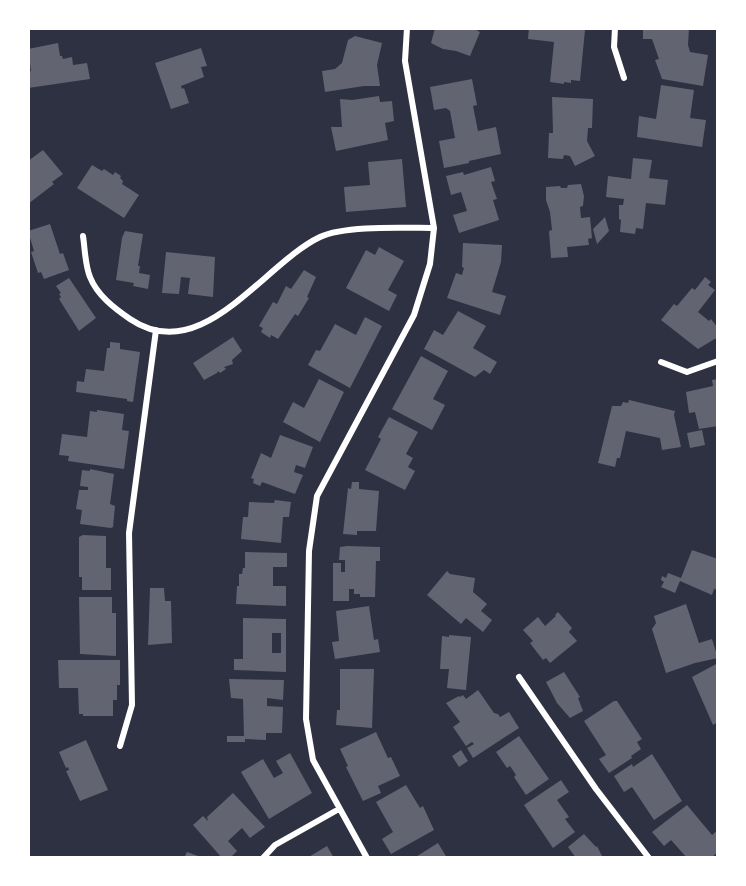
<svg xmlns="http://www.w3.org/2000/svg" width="746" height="886" font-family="Jost,sans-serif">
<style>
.building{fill:#626471;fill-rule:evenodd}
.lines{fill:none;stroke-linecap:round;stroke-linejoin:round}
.minor{stroke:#fff;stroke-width:6}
</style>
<rect width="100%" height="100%" fill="#2d3142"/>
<path class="building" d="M435 28H472L480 32 470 56 456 51 443 49 431 43Z
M529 28 585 30 580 81 571 80V83L564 82V84L550 82 554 42 528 39Z
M643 28H689L688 45 690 52 708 55 703 86 662 79 655 60 659 59 652 39H643Z
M355 36 382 43 377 65 380 86H364L325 92 322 71 335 69 342 63 348 40Z
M58 43 60 56H62L63 59 72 57 73 65 87 63 90 79 28 88V72L31 71 28 49Z
M201 48 207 66 201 67 204 77 181 86 182 89 184 88 189 103 171 109 155 63Z
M472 79 477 105 473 106 478 131 496 127 501 154 469 161V163L444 168 439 141 455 138 450 111 446 108 434 110 430 87Z
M661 85 694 90 690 118 706 120 702 147 637 137 639 116 656 119Z
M379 96 380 102 392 101 394 121 385 123 388 140 336 151 331 127H342L340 99 352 100Z
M552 97 593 99 592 128H588L587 141 595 156 575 166 570 156 564 155 563 159 548 158 549 133H553Z
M43 150 63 174 52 182 54 184 28 204V161Z
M633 158 652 160 649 178 668 180 665 205 646 203 643 229 636 228 635 234 620 232 621 220 619 219V205H623L624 199 606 197 608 176 631 179Z
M402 159 406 207 346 212 344 187 370 185 368 162Z
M92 165 102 171 104 169 113 175 115 172 121 176 120 178 123 181 122 184 139 195 124 218 77 188Z
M491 167 495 181 491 182 497 199 493 200 499 220 459 233 453 215 467 211 461 192 451 195 446 176 463 172 464 175Z
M581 184 584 196 583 206 580 207 581 218 590 217 592 238 588 239 589 245 567 247 568 257 551 258 549 231 552 230 550 212 546 200V187L560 186 561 188H567L568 185Z
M605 217 609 231 597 244 593 229Z
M50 224 60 254 63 253 69 270 44 279 41 272 38 273 31 252 34 251 28 231Z
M125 231 143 234 138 266H140L139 273 150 275 148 289 133 286 134 283 116 280 122 238Z
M463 243 502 245 501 262 492 292 506 296 500 315 447 298 456 273 462 275 464 268 462 267Z
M379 247 404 261 388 290 397 295 389 311 346 288 366 250 375 255Z
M166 252 215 257 213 297 188 294 190 278 181 277 179 294 162 293Z
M304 270 316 277 307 297 309 298 298 316 295 314 278 339 271 335 270 338 261 332 263 328 259 326 273 302 277 304 286 286 291 289Z
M705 277 711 282 708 285 715 290 698 312 709 321 711 319 718 328V337L698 349 661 320 674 304 677 306 692 288 695 290Z
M69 278 96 318 79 331 59 299 61 297 59 294 61 293 56 286Z
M458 311 486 326 473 348 497 362 490 374 484 370 475 377 424 349 434 330 443 335Z
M365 317 382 326 350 388 308 365 316 350 320 351 335 324 356 335Z
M233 337 242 351 232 360 233 364 224 367 226 369 220 373 218 371 217 373 204 380 193 363Z
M110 342 120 343V349L140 352 133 402 127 401V399L76 392 77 381 84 382 86 369 104 371 107 348H110Z
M421 356 448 371 433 399 445 405 432 430 392 409Z
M319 379 344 392 320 442 283 422 293 402 304 408Z
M718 379V426L699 429 695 412 689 413 686 392 713 386 712 380Z
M629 400 675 411 674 415 681 447 662 450 660 438 626 431 620 458H617L615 467 598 463 612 406H621L623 402 628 403Z
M97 410 124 414 122 430 129 431 124 469 68 461 69 456 59 455 62 434 87 437 90 411 97 412Z
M389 417 418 432 406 454 413 458 408 467 415 471 405 490 365 470 381 439 378 437Z
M702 430 705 445 690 448 687 433Z
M280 435 313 447 305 468 296 465 294 472 303 475 295 494 262 482 260 486 253 483 254 479 251 478 261 453 271 458Z
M90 469 114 474 110 504 115 506 113 527 111 528 80 524 82 510 76 509 79 490H88V487L80 486 82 470 90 471Z
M352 482H359V489L379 491 376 531H357V535L343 534 348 488 351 489Z
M275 500 291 502 289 517H283L281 543 241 539 243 517H248L249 502 274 503Z
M83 535 106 536V568H111V590H82V577H79V537Z
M347 546 380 547V561H376L375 597H360V594H354V589H349V601H333V563H341V572H345V560H339L340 547Z
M692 550 718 559V590L714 589 712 595 680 581 675 593 661 587 664 582 661 580 662 576 666 578 668 573 681 578Z
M245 552 287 553V567H273V586H286V606L236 604 237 586H239V574H242L243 568H245Z
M447 571 450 574 475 578 473 592 487 604 481 611 492 620 483 632 466 618 461 624 427 595Z
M150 588H164L165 601H171L172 643 148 645Z
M79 597H112V613H116V656L80 654Z
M686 604 699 643 712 639 718 658 695 663 666 673 652 629 656 623 654 616Z
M369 606 374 640 378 639 380 652 335 659 332 642 339 641 336 611Z
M558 612 572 628 569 632 577 641 550 663 546 658 543 660 536 651 530 643 533 641 523 630 538 617 545 626 556 616 555 615Z
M243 618 286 619V672L234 670V659H243ZM272 633H281V653H272Z
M449 635 471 637 466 690 447 688 449 669H440L442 636 449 637Z
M58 660H120V685H117V700H113V716H83V714H79L78 688H59Z
M718 663V722L713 725 692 677Z
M340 669H374L372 728 336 725 337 710H340Z
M564 672 580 697 578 698 583 711 570 718 557 703 546 682Z
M229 679 284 680 283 700 267 698V706L283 707 282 733H266V740L245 739V742H227V736H244L243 699 231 698Z
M478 690 494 713 498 714 500 717 509 712 519 728 473 758 467 748 474 744 472 742 466 746 453 727 460 722 446 703 459 696 460 697 463 695 466 699Z
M614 701H617L642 739 637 742 641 749 631 756 632 758 609 773 599 759 606 755 584 721Z
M376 732 388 758 391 757 400 776 378 786 381 793 363 801 346 767 348 766 340 749Z
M519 736 549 779 526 795 514 777 516 775 510 766 507 768 496 752Z
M86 740 108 790 80 801 66 771 69 770 68 767 66 768 59 752Z
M461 750 468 761 459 767 452 756Z
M290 753 312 793 269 819 241 772 263 759 274 778 283 773 276 761Z
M652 754 682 801 654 820 632 787 624 792 614 776 632 764 633 767Z
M561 780 569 792 557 800 569 817 565 819 575 832 553 848 524 805Z
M406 785 420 808 423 806 434 830 391 854 382 839 393 832 376 802Z
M233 793 265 827 250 838 242 828 228 841 237 851 230 858H222L193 825 203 816 208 821 207 817Z
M687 805 712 835 718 830V852L711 858H687L671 840 664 846 652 832Z
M584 834 596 847 597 846 603 858H576L568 847Z
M438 843 447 858H414Z
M327 846 334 858H307Z
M187 852 201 857V858H184Z"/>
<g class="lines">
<path class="minor" d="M615 28 614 47 624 78
M83 236C85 249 85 265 90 277 97 295 114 308 130 319 202 368 263 264 320 237 345 225 405 228 434 228
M661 362 687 372 718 361
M519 677 596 789 649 858
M120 746 132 705 129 533 156 330
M263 858 275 845 339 809
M367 858 313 760 306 719 309 551 317 496 414 315 430 264 434 228 405 61 407 28"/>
</g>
<rect width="746" height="886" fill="none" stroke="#ffffff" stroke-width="60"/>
</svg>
